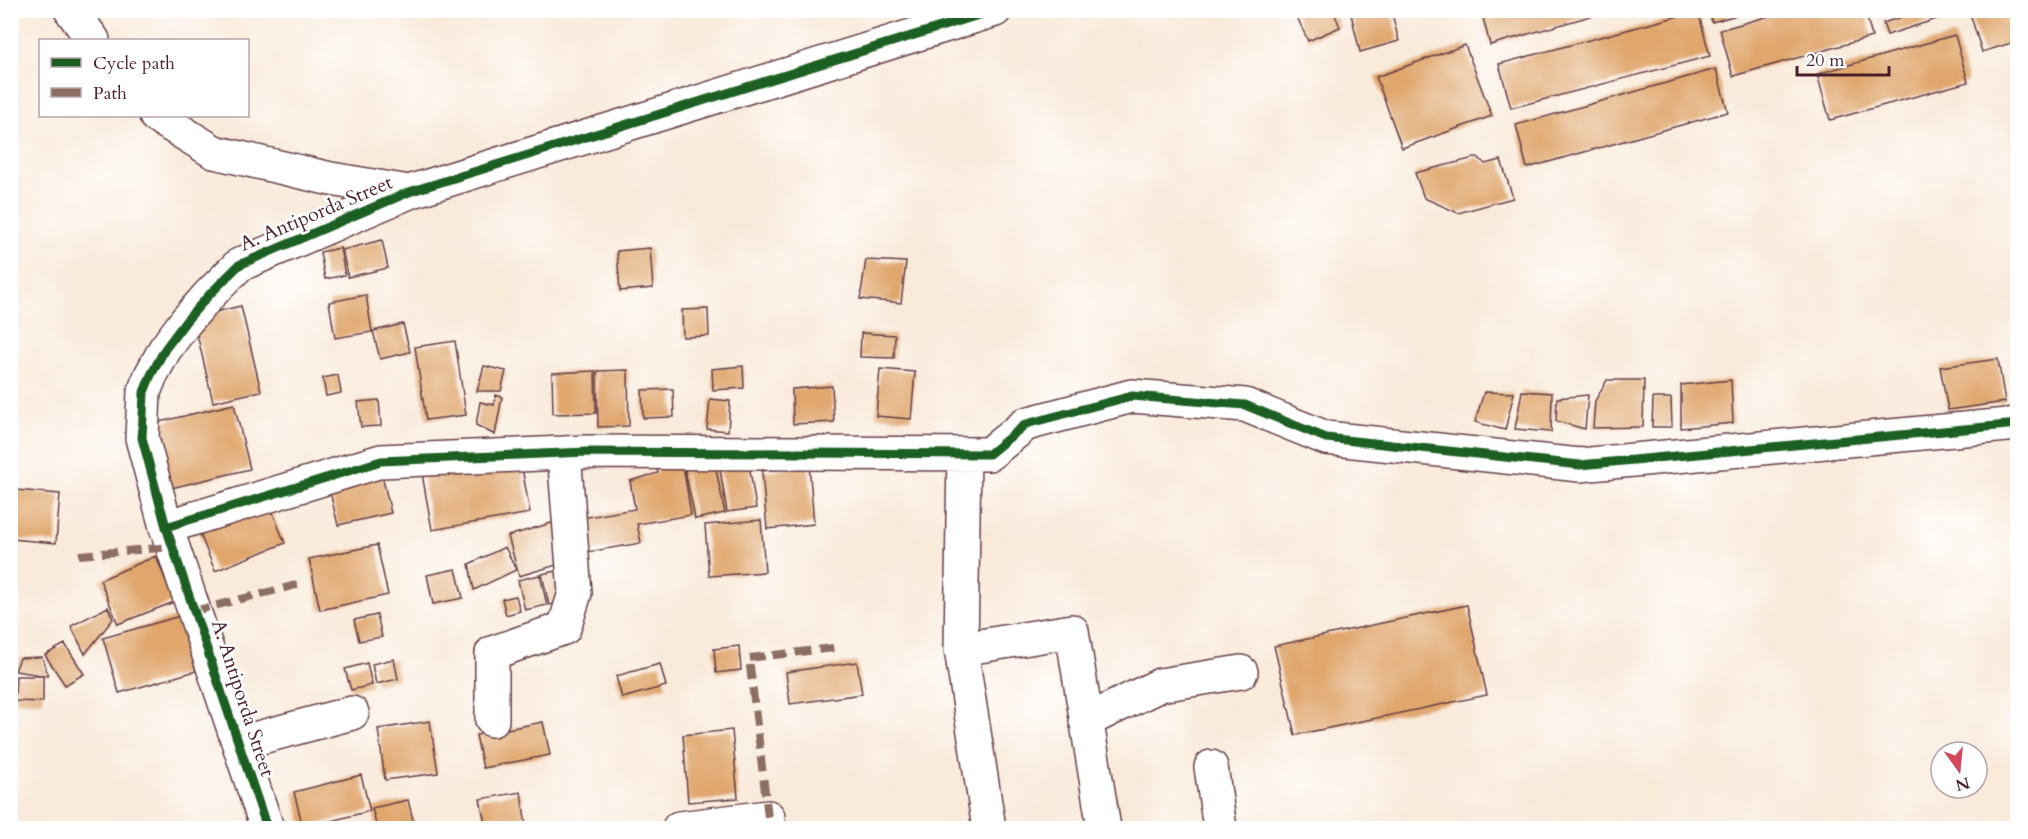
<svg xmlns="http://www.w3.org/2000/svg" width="2028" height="839" font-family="Cardo,serif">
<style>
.building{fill:#e0a66c}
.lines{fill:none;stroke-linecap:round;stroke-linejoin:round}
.minor-casing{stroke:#643d45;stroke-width:36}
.minor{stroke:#fff;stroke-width:33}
.quiet{stroke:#8d6e63;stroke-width:8;stroke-dasharray:15 8;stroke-linecap:butt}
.cycleway-casing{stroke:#fff;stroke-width:13}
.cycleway{stroke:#1b5e20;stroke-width:9}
.labels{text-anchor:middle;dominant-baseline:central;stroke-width:5;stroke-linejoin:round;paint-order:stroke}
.street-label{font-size:20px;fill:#4a1f2b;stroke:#fff}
</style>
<rect width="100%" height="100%" fill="#fff"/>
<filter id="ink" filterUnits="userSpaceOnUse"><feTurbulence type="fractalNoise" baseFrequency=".0167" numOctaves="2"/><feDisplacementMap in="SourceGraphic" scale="12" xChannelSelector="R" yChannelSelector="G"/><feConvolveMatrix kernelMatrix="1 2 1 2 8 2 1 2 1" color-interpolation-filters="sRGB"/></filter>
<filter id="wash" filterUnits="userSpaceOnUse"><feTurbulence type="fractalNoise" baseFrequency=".008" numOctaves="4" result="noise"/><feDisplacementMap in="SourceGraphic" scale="24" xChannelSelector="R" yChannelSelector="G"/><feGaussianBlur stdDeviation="1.35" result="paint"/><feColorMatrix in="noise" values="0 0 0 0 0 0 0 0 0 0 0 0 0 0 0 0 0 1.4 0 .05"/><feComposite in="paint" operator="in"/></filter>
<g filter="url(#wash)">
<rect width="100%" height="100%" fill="#f9eada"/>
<g id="blocks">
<path class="building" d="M1294 10H1333L1340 27 1308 41Z
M1350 10H1391L1399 41 1360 52Z
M1481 10H1608V11L1490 45Z
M1708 10H1751V11L1712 22Z
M1790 10H1865L1872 37 1733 76 1720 30Z
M1923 10H1938L1940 18 1887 35 1883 23Z
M1969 10H2018V41L1982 52Z
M1698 11 1710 56 1511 108 1499 64Z
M1955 35 1968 82 1830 120 1817 74Z
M1465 45 1492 116 1402 148 1376 77Z
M1716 69 1728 112 1527 168 1516 125Z
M1478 157 1485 164 1501 160 1513 198 1458 213 1424 198 1415 173Z
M382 240 388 268 348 277 342 250Z
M340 248 345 275 325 279 320 252Z
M650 248 653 288 620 291 617 251Z
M866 260 906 262 901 303 860 299Z
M366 295 372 332 335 338 329 302Z
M241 306 261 391 213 402 193 317Z
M708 309 709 336 683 337 682 310Z
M403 324 410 352 380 359 373 331Z
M861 333 895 335 894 358 860 357Z
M455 341 466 415 426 420 415 347Z
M1998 359 2005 402 1948 410 1940 367Z
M484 366 506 371 501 391H477Z
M743 366 744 388 713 390 712 369Z
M880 369 915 372 911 419 876 416Z
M628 370 629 426 598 427 597 371Z
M595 371 596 413 553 414 552 373Z
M338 375 341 393 326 396 323 378Z
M1607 380H1644L1643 427 1593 428 1595 401Z
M1731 380 1733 423 1681 428V385Z
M832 386 834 422 793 424 792 389Z
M673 389 674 417 643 418 642 390Z
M1522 391 1552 393 1551 432 1515 429Z
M1484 392 1514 393 1505 430 1475 422Z
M496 395 502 397 495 435 476 425 480 402 494 405Z
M1588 395 1585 429 1556 421 1557 398Z
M1653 398H1671L1672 427H1652Z
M710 399 730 401 728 431 707 429Z
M379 400 381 426 361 427 358 402Z
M234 404 250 469 171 488 155 423Z
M807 440 814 524 767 529 762 471 793 468Z
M680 446 691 515 637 524 641 543 582 553 576 519 635 509 630 481 658 473 652 450Z
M712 450 725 513 695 519 682 456Z
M519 451 530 513 432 530 421 468Z
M747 452 756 508 727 512 718 457Z
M380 467 391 513 338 525 327 480Z
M15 490 60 494 56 543 11 539Z
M268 501 285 543 215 571 198 529Z
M761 520 765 572 709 576 705 525Z
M558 521 570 561 519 576 508 536Z
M377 545 388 595 320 610 309 559Z
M505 547 516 570 474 590 469 564Z
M156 556 174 602 118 624 100 580Z
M456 569 463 598 433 604 427 575Z
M564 569 571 601 549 605 542 574Z
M540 575 547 605 525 610 518 580Z
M516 596 520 611 506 615 502 599Z
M1467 605 1487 695 1295 735 1274 646Z
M108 607 113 619 85 654 71 626Z
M377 615 382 637 359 641 354 620Z
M180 616 196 671 119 693 103 638Z
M65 644 84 674 65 685 45 655Z
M739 646 741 670 716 673 714 649Z
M42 657 48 676 15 671 20 658Z
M394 659 398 679 376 684 372 664Z
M857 662 862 694 790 704 786 672Z
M367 663 372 685 351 690 345 669Z
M660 664 666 686 622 698 616 676Z
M16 676H43V702L15 701Z
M430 721 438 773 385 780 378 729Z
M543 722 550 755 483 768 476 735Z
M732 730 738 798 688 802 683 735Z
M361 775 370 811 303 828 294 792Z
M521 792 526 825 505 828H486L480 799Z
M408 800 415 828H377L372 808Z"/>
</g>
</g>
<g filter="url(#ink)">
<use href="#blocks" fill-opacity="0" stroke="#643d45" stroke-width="1.5"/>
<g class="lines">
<g class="minor-casing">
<path id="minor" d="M71 10 93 40
M156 116 214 152 331 179 409 192
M964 454 961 649 989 828
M166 527 381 461 586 452 989 454 1026 424 1132 396 1245 405 1326 438 1580 465 2018 424
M961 649 1072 631 1104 828
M492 720V653L564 628 575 593 564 453
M1086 721 1160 685 1241 672
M239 743 352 713
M1211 767 1220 828
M267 828 166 527 142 438 144 392 151 375 165 349 186 321 209 295 239 265 409 192 995 10
M679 828 768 817"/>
</g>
<use href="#minor" class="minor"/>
<path class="quiet" d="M79 555 172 547
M194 611 300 584
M768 817 749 658 834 648"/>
<g class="cycleway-casing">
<path id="cycleway" d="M166 527 381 461 586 452 989 454 1026 424 1132 396 1245 405 1326 438 1580 465 2018 424
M267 828 166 527 142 438 144 392 151 375 165 349 186 321 209 295 239 265 409 192 995 10"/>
</g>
<use href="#cycleway" class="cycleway"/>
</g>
</g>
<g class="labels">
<g class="street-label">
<text transform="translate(316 213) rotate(-23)">A. Antiporda Street</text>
<text transform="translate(243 698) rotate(72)">A. Antiporda Street</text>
</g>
</g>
<rect width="2028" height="839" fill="none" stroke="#fff" stroke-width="36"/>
<rect x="39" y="39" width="210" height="78" fill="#ffffff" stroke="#b7a5aa" stroke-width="1.5"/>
<rect x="51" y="58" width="30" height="9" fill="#1b5e20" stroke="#b7a5aa" stroke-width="1.5"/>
<text x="93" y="69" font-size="18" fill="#4a1f2b">Cycle path</text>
<rect x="51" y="88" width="30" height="9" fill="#8d6e63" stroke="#b7a5aa" stroke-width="1.5"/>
<text x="93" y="99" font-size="18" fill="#4a1f2b">Path</text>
<g transform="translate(1959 770) rotate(165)"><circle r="28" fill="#ffffff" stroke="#b7a5aa" stroke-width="1.5"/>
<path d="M0-4.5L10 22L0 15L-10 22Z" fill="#d1495b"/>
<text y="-9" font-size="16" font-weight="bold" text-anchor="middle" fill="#4a1f2b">N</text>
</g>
<path d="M1797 66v9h92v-9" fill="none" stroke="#4a1f2b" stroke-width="3"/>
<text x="1806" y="66" font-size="18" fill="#4a1f2b" stroke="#ffffff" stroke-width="4.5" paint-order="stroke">20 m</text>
</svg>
